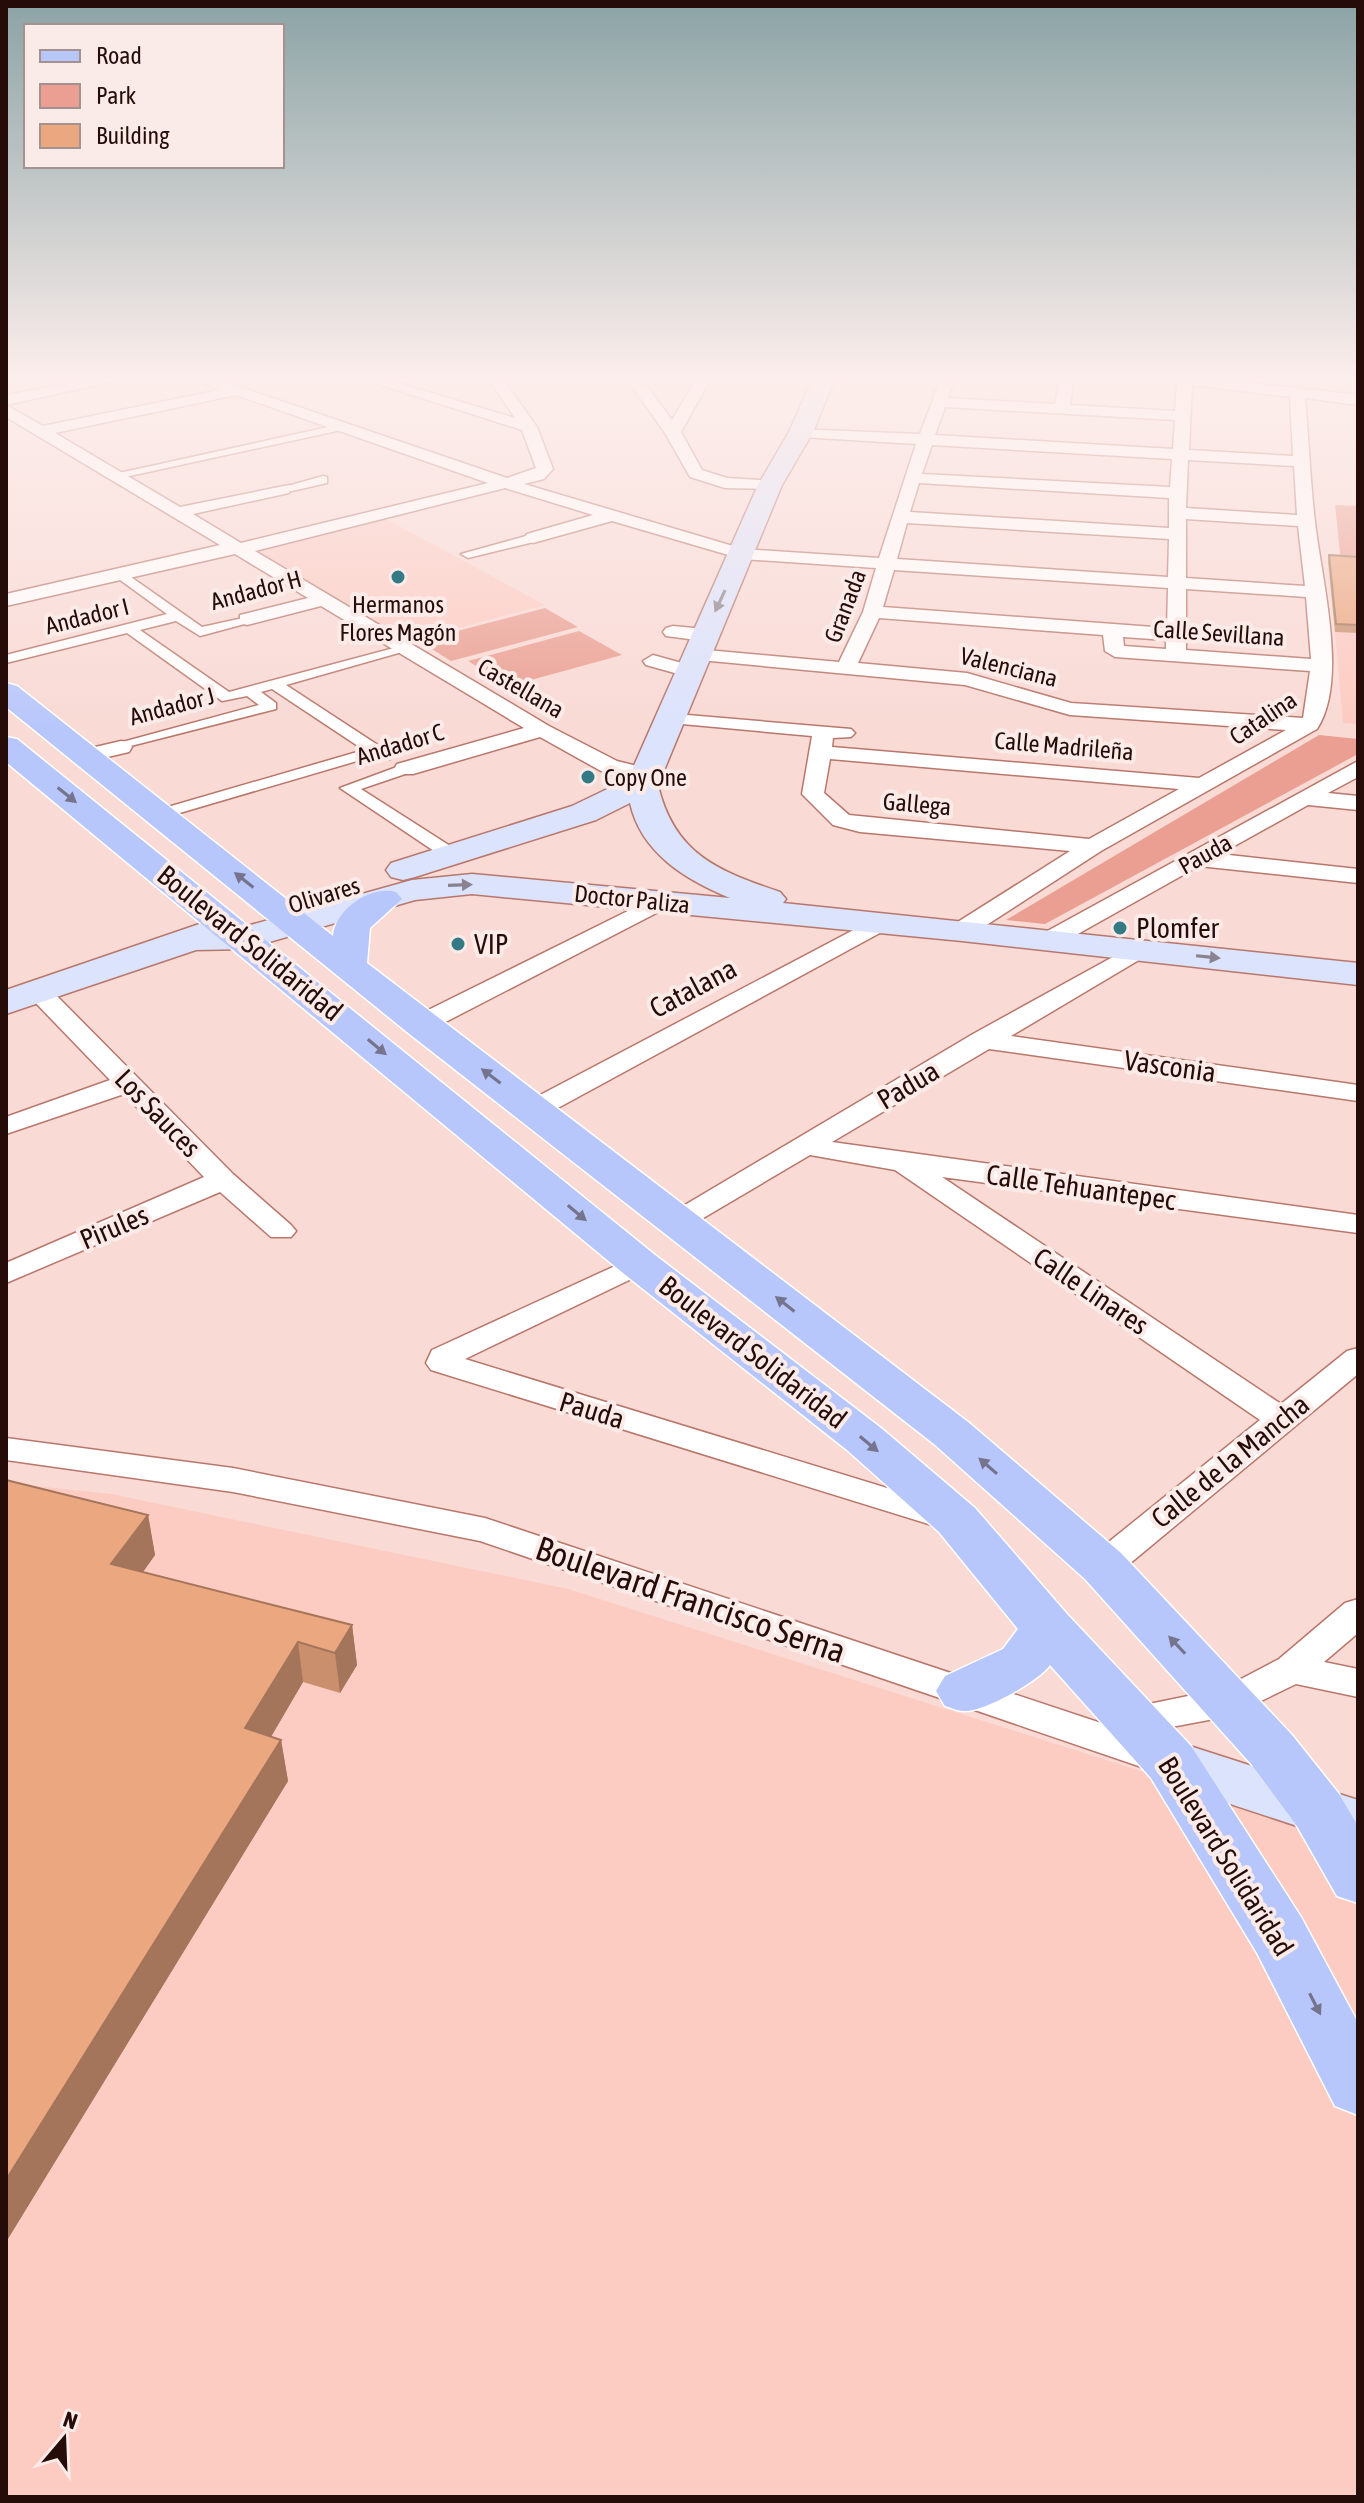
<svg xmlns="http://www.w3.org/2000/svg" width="1364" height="2503" font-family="'Asap Condensed',sans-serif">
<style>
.built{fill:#fccbc2}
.green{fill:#ea9f92}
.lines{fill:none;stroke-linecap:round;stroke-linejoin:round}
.pedestrian-casing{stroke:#b9776b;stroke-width:3}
.minor-casing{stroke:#b9776b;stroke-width:3}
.secondary-casing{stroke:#b9776b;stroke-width:3}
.primary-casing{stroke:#fff;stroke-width:3}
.pedestrian{fill:#fff;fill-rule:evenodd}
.minor{fill:#fff;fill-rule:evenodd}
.secondary{fill:#dbe3fd;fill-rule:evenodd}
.primary{fill:#b8c7fb;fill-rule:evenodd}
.wall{fill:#ca906e}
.shaded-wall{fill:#a4755a}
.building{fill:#eba780;stroke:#a4755a;stroke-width:2}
.oneway{fill:#89828f}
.oneway2{fill:#76738e}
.poi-dot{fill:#337a86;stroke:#fbebe8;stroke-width:3}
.labels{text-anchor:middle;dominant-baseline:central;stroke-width:8;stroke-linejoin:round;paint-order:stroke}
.far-street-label{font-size:24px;fill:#250c08;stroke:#fbebe8}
.far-poi-label{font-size:24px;fill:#250c08;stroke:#fbebe8}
.poi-label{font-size:28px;fill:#250c08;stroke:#fbebe8;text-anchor:start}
.street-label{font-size:28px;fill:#250c08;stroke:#fbebe8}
.near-street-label{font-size:34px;fill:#250c08;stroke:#fbebe8}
</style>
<rect width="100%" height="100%" fill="#f9dad5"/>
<path class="built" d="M386 519 545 605 408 641 256 550Z
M1335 632 1358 633V724L1343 723Z
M6 1483 111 1494 568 1589 1358 1840V2497H6Z"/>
<path class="green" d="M1335 505 1358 506V564L1341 563Z
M545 608 578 627 451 661 419 641Z
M579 631 622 655 509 686 468 661Z
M1319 735 1358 739V754L1045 924 1006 920Z"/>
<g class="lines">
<g class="pedestrian-casing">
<path id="pedestrian" d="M342 424 346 425V429L116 479 110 475Z
M323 476 327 477V483L283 493 277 489Z
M533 534 538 535V541L468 558 461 554Z
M121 570 202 627 252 616V622L200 636 176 621 140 630 229 692 409 644V650L286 685 390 753V759L374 756 166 817H154V811L364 750 272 689 261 692 276 703V709L115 750V744L259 705 247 696 222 701 127 633 6 663V655L167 614 116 577V571Z
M405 764 411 766V772L361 789 458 851V859H446L340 788Z"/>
</g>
<g class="minor-casing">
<path id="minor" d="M98 378H128L6 405V395Z
M193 378H214L507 478 536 468 522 430 359 378H382L515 418 488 378H502L537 427 553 469 544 479 524 484 743 549 879 558 916 444 801 437 795 435V429L920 434 941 378H955L948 398 1055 404 1060 378H1074L1070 405 1175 411 1177 383 1162 378H1207L1358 395V405L1305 398C1309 440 1310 480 1315 522 1321 577 1349 681 1317 729L1101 851 971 935H953L950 930 953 925 1070 851 860 832 833 825 802 794 812 736 671 723 664 721 661 717 664 713 851 729 855 733 851 737 833 738 832 747 1199 778 1286 730 1070 715 965 685 689 659 686 655 689 651 696 649 839 662 863 612 876 568 742 559 612 521 533 543 524 538 527 534 593 515 505 488 255 551 549 726 617 761 653 770 656 775 645 782 601 771 540 737 413 774H397L394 769 397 764 524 728 321 606 247 625 240 623V615L308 598 235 554 6 606V594L220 545 6 417V405L43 426 219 390ZM1192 385 1290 397 1293 456 1189 450ZM236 395 488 483 241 543 193 514 289 493V485L180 507 55 433ZM945 407 1175 420 1173 449 935 435ZM932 445 1172 459 1170 487 922 474ZM1188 460 1294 466 1297 515 1186 508ZM919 483 1169 498V528L910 512ZM1186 519 1298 526 1305 586 1186 578ZM907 523 1169 539 1168 577 897 559ZM894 570 1168 588 1167 628 883 607ZM1186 589 1306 597 1311 659 1186 650ZM879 618 1103 635 1105 651 1115 657 1310 671 1303 718 1071 703 967 673 858 663ZM1123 637 1166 640V649L1124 646ZM830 759 1179 789 1089 839 849 815 824 793Z
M626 378H641L672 420 697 378H711L681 432 702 470 727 478 776 481V489L725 488 690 477 665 433Z
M673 626 704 629 714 635 704 641 666 636 663 632 666 628Z
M653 655 696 667 699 671 689 677 646 665 643 661Z
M121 741 129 742 132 747 129 752 86 762 75 756 78 751Z
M1358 761V777L1328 793 1358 796V810L1308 805 1220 854 1358 869V883L1199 866 1060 944 1051 946 1039 939 1042 934Z
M660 895 672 902 668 907 430 1030H412L408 1024 412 1018Z
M880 916 892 923 889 928 545 1115H525L521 1109 525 1103Z
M1140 942 1149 944 1152 949 1149 954 1011 1036 1358 1085V1101L989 1049 832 1142 1358 1215V1233L942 1177 1281 1404 1347 1351 1358 1348V1374L1116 1575 1103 1579 1090 1575 1085 1566 1090 1557 1260 1420 895 1170 810 1155 688 1227H668L663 1221 668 1215 973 1034Z
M39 984 48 987 233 1174 291 1225 296 1231 291 1237H271L220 1192 6 1283V1263L204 1177 124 1094 6 1134V1117L110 1080 30 997 26 992 30 987Z
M639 1255 650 1258 654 1264 650 1270 465 1359 959 1510 964 1518 959 1526 947 1530 935 1526 431 1370 426 1363 432 1350Z
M6 1438 233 1468 485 1518 1119 1729 1114 1720 1120 1710 1222 1689 1279 1659 1345 1603 1358 1599V1633L1324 1662 1358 1669V1697L1296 1684 1230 1716 1134 1734 1173 1747 1178 1758 1173 1769 1159 1773 480 1541 233 1492 6 1460Z"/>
</g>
<g class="secondary-casing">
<path id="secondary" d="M813 378H835L813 432 782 485 658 785C674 854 718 871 780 892L786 899 783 903 1358 963V985L962 941 472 894 415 900 245 949 196 950 6 1014V990L211 920C227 917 232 919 243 927L412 880 472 874 730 898C686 880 641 853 630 803L596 820 415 877 403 880 391 877 386 870 391 863 572 806 628 779 758 485 789 432Z
M1171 1740 1358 1800V1846L1151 1778 1143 1762 1151 1746Z"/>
</g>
<g class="primary-casing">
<path id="primary" d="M6 683 17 686 333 936C335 909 371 885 396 892L402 899 370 928 367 963 968 1422 1121 1553 1292 1735 1339 1794 1358 1826V1903L1337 1896 1297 1826 1252 1765 1085 1579 934 1444 407 1032 6 707Z
M6 737 17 739 655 1255 881 1428 975 1508 1067 1614 1191 1746 1301 1917 1358 2023V2115L1335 2106 1257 1953 1151 1778 1050 1665C1039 1681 982 1713 963 1711 957 1711 950 1707 945 1706L936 1691 945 1676 1003 1649 1018 1629 939 1532 847 1450 623 1273 6 762Z"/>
</g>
<use href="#pedestrian" class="pedestrian"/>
<use href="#minor" class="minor"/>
<use href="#secondary" class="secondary"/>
<use href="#primary" class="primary"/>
</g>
<path class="wall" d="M1329 555 1358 557V633L1335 632 1328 562Z
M6 1480 148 1515 155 1555 143 1572 352 1625 357 1665 340 1693 303 1682 271 1737 281 1740 288 1781 6 2242Z"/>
<path class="shaded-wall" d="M148 1515 155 1555 120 1604 111 1564Z
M352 1625 357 1665 340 1693 335 1653Z
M298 1642 303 1682 252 1769 245 1728Z
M281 1740 288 1781 6 2242V2180Z"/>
<path class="building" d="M1329 555 1358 557V625L1336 624Z
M6 1480 148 1515 111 1564 352 1625 335 1653 298 1642 245 1728 281 1740 6 2180Z"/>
<defs><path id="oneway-solid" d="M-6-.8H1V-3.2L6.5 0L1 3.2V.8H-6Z" transform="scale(2)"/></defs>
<g class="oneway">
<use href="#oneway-solid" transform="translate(720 601) rotate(115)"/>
<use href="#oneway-solid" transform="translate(460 885) rotate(-2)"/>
<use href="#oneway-solid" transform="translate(1208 957) rotate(6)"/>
</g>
<g class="oneway2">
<use href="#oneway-solid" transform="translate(67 795) rotate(39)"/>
<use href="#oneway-solid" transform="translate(244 880) rotate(-142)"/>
<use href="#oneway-solid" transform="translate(377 1047) rotate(40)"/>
<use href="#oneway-solid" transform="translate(491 1076) rotate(-143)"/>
<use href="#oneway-solid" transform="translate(577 1213) rotate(40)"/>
<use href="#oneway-solid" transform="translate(785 1304) rotate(-142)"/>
<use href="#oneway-solid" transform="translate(869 1444) rotate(40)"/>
<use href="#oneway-solid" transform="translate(988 1466) rotate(-139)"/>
<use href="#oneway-solid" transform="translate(1177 1645) rotate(-133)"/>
<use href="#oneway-solid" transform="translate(1315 2004) rotate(63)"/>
</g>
<linearGradient id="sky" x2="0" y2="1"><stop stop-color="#8ba3a5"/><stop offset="0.52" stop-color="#fceeec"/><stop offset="1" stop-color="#fceeec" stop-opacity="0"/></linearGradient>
<rect width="1364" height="728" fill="url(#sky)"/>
<g class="poi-dot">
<circle cx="398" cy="577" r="8"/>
<circle cx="588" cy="777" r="8"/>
<circle cx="1120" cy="928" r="8"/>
<circle cx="458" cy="944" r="8"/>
</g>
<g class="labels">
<g class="far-street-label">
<text transform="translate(256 590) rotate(-15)">Andador H</text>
<text transform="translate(845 606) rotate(-69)">Granada</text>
<text transform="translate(87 616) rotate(-14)">Andador I</text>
<text transform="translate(1219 633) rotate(4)">Calle Sevillana</text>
<text transform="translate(1009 667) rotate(14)">Valenciana</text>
<text transform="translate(521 688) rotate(30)">Castellana</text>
<text transform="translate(172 706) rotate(-15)">Andador J</text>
<text transform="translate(1263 718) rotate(-34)">Catalina</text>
<text transform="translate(400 744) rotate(-17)">Andador C</text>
<text transform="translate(1064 746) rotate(5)">Calle Madrileña</text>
<text transform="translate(917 804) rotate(5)">Gallega</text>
<text transform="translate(1205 854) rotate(-29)">Pauda</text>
<text transform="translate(324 895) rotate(-17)">Olivares</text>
<text transform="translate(632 899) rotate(6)">Doctor Paliza</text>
</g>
<g class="far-poi-label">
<text x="398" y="604">Hermanos<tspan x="398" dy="28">Flores Magón</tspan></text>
<text x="604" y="777" text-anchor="start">Copy One</text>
</g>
<g class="poi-label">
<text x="1136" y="928">Plomfer</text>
<text x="474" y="944">VIP</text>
</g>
<g class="street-label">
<text transform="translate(250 943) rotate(39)">Boulevard Solidaridad</text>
<text transform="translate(693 988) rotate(-28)">Catalana</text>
<text transform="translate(1170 1066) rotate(8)">Vasconia</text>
<text transform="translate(908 1085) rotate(-31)">Padua</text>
<text transform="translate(158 1113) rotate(46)">Los Sauces</text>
<text transform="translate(1081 1187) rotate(8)">Calle Tehuantepec</text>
<text transform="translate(114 1227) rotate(-23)">Pirules</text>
<text transform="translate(1091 1291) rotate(34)">Calle Linares</text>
<text transform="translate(753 1352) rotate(38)">Boulevard Solidaridad</text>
<text transform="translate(592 1410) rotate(17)">Pauda</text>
<text transform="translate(1230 1461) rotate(-39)">Calle de la Mancha</text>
<text transform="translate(1226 1856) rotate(58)">Boulevard Solidaridad</text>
</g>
<g class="near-street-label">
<text transform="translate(691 1599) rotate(19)">Boulevard Francisco Serna</text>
</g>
</g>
<rect width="1364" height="2503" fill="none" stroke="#250c08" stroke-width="16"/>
<rect x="24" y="24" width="260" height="144" fill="#fbebe8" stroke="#a5928e" stroke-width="2"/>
<rect x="40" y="50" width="40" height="12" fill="#b8c7fb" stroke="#a5928e" stroke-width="2"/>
<text x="96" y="64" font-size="24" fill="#250c08">Road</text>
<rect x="40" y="84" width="40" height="24" fill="#ea9f92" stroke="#a5928e" stroke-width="2"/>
<text x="96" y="104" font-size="24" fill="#250c08">Park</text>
<rect x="40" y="124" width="40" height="24" fill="#eba780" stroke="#a5928e" stroke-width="2"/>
<text x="96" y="144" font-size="24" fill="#250c08">Building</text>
<g transform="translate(64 2439) rotate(19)" stroke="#fbebe8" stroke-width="6" paint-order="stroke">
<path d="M0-6L14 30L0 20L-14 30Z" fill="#250c08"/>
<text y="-12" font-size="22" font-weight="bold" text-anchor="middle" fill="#250c08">N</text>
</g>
</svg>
